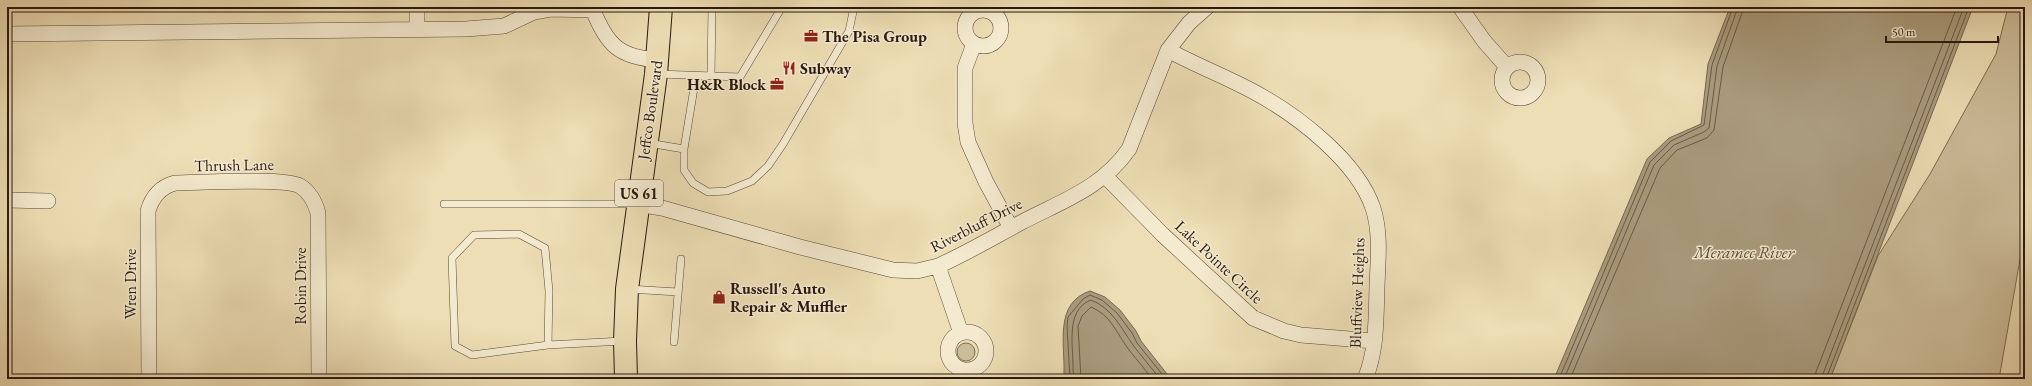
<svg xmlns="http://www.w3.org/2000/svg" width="2032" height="386" font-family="'EB Garamond',serif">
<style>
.green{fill:#ccbc99;stroke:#7a6a54}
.water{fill:#aa9b7d;stroke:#766751}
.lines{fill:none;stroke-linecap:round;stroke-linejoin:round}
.shore{stroke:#685a46;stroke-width:1}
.lane-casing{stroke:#594a38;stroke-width:8}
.street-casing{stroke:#594a38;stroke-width:16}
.primary-casing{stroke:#27180f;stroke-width:24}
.lane{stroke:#f4eacf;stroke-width:7}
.street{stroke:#f4eacf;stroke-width:15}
.primary{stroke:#eedeb5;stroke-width:22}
.labels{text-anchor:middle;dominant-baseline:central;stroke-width:3;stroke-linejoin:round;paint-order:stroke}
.shield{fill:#f4eacf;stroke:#645749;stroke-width:1}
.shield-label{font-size:15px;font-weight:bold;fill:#27180f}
.poi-label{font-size:16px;font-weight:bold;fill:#27180f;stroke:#f4eacf;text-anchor:start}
.street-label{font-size:16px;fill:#27180f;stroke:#f4eacf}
.water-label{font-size:17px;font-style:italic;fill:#5b4c3b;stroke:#f4eacf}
</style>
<rect width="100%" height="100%" fill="#eedeb5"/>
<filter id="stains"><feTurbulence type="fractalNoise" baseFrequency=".005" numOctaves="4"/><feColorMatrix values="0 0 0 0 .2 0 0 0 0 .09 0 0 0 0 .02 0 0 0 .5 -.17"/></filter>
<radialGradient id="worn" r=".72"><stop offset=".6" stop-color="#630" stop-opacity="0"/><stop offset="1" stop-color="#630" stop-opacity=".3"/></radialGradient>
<path class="green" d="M2008 7H2025V231L1999 379H1830L1878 256 1930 174 1996 54Z
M957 352a9 9 0 1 1 18 0a9 9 0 1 1-18 0Z"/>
<path class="water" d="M1730 7H1973L1830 379H1554L1647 159 1669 138 1701 124 1708 64Z
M1090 291 1105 297 1120 310 1136 331 1141 341 1171 379H1066L1064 373C1065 344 1054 303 1090 291Z"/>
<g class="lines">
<path class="shore" d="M1070 379 1067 326 1068 317 1083 299 1090 295 1102 300 1117 313 1132 333 1137 343 1166 379
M1075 379 1073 371C1074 349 1064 310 1091 300 1112 308 1121 328 1133 345 1141 356 1151 367 1160 379
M1081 379 1078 326 1082 316 1091 307C1111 315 1117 334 1129 350 1137 360 1145 369 1152 379
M1559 379 1650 162 1671 141 1704 125 1712 65 1733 7
M1564 379 1654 165 1674 145 1704 132 1709 128 1717 66 1738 7
M1570 379 1660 168 1677 150 1707 138 1714 130 1723 67 1744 7
M1815 379 1816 372 1957 7
M1821 379 1964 7
M1826 379 1969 7"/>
<g class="lane-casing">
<path id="lane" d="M658 74 740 77 782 7
M696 76 684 149V170L693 183 708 192 727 191 752 181 768 166 783 144 849 31 854 7
M711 76 712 7
M648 143 684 149
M444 204H635
M628 289 678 292
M674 342 681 259
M548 345 549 291 545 248 519 234 474 235 452 258 455 346 472 355 548 345 623 341"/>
</g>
<g class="street-casing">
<path id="street" d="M417 7V29
M1460 7 1484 41 1507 67
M965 28a18 18 0 1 1 36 0a18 18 0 1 1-36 0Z
M7 34 466 29 504 26 534 12 551 9 593 10C607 45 619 57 657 60
M974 44 965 68V123L968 142 986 182 1011 228
M1168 50C1197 66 1227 77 1256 93 1298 116 1357 161 1373 208 1381 233 1378 260 1377 286 1376 317 1377 351 1365 379
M1502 80a18 18 0 1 1 36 0a18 18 0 1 1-36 0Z
M1106 177 1163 235 1253 318 1284 331 1301 335 1374 341
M7 200 48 201
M637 204 662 208 800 247 893 270 917 271 938 266C967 253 994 237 1022 222 1062 201 1102 188 1129 149L1168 50 1189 23 1207 7
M938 266 961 333
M948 351a19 19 0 1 1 38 0a19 19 0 1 1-38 0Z
M149 379 148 211C152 197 160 187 175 183 198 183 283 177 300 186 310 192 315 202 318 213L319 379"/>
</g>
<g class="primary-casing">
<path id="primary" d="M626 379 625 341 627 289 656 74 661 7"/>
</g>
<use href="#lane" class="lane"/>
<use href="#street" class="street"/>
<use href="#primary" class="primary"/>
</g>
<defs>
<g id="office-bare" transform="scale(1.08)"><path d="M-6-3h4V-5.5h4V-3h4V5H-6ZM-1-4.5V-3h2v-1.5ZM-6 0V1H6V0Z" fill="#8f2418" stroke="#f4eacf" stroke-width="2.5" paint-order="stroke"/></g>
<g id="restaurant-bare" transform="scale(1.08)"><path d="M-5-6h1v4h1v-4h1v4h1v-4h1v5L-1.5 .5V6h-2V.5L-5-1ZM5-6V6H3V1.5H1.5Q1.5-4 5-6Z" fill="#8f2418" stroke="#f4eacf" stroke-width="2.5" paint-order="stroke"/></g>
<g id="shop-bare" transform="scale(1.08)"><path d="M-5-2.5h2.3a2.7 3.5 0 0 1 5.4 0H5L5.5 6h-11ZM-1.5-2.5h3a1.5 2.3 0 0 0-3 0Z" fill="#8f2418" stroke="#f4eacf" stroke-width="2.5" paint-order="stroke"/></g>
</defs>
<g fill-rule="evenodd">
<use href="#office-bare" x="811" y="36"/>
<use href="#restaurant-bare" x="789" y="68"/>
<use href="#office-bare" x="777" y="84"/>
<use href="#shop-bare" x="719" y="297"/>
</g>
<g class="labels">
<rect class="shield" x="615" y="180" width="48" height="26" rx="3"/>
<g class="shield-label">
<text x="639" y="193">US 61</text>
</g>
<g class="poi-label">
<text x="822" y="36">The Pisa Group</text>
<text x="800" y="68">Subway</text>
<text x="766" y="84" text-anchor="end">H&amp;R Block</text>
<text x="730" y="288">Russell's Auto<tspan x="730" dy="18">Repair &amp; Muffler</tspan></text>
</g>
<g class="street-label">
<text transform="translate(650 110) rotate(-82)">Jeffco Boulevard</text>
<text transform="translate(234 165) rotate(-1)">Thrush Lane</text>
<text transform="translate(976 225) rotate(-27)">Riverbluff Drive</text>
<text transform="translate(1219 262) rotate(43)">Lake Pointe Circle</text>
<text transform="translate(130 284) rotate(-90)">Wren Drive</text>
<text transform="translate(300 286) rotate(-90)">Robin Drive</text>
<text transform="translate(1357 293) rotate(-88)">Bluffview Heights</text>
</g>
<g class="water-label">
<text x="1744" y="252">Meramec River</text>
</g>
</g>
<rect width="2032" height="386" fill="none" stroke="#eedeb5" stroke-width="24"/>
<rect x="8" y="8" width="2016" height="370" fill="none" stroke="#27180f" stroke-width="2"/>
<rect x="12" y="12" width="2008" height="362" fill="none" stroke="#27180f"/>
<path d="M1886 36v6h112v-6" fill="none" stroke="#27180f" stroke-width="2"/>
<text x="1892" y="36" font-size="12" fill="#27180f" stroke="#f4eacf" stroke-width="3" paint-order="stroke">50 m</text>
<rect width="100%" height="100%" filter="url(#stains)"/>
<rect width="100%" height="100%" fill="url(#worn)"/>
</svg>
